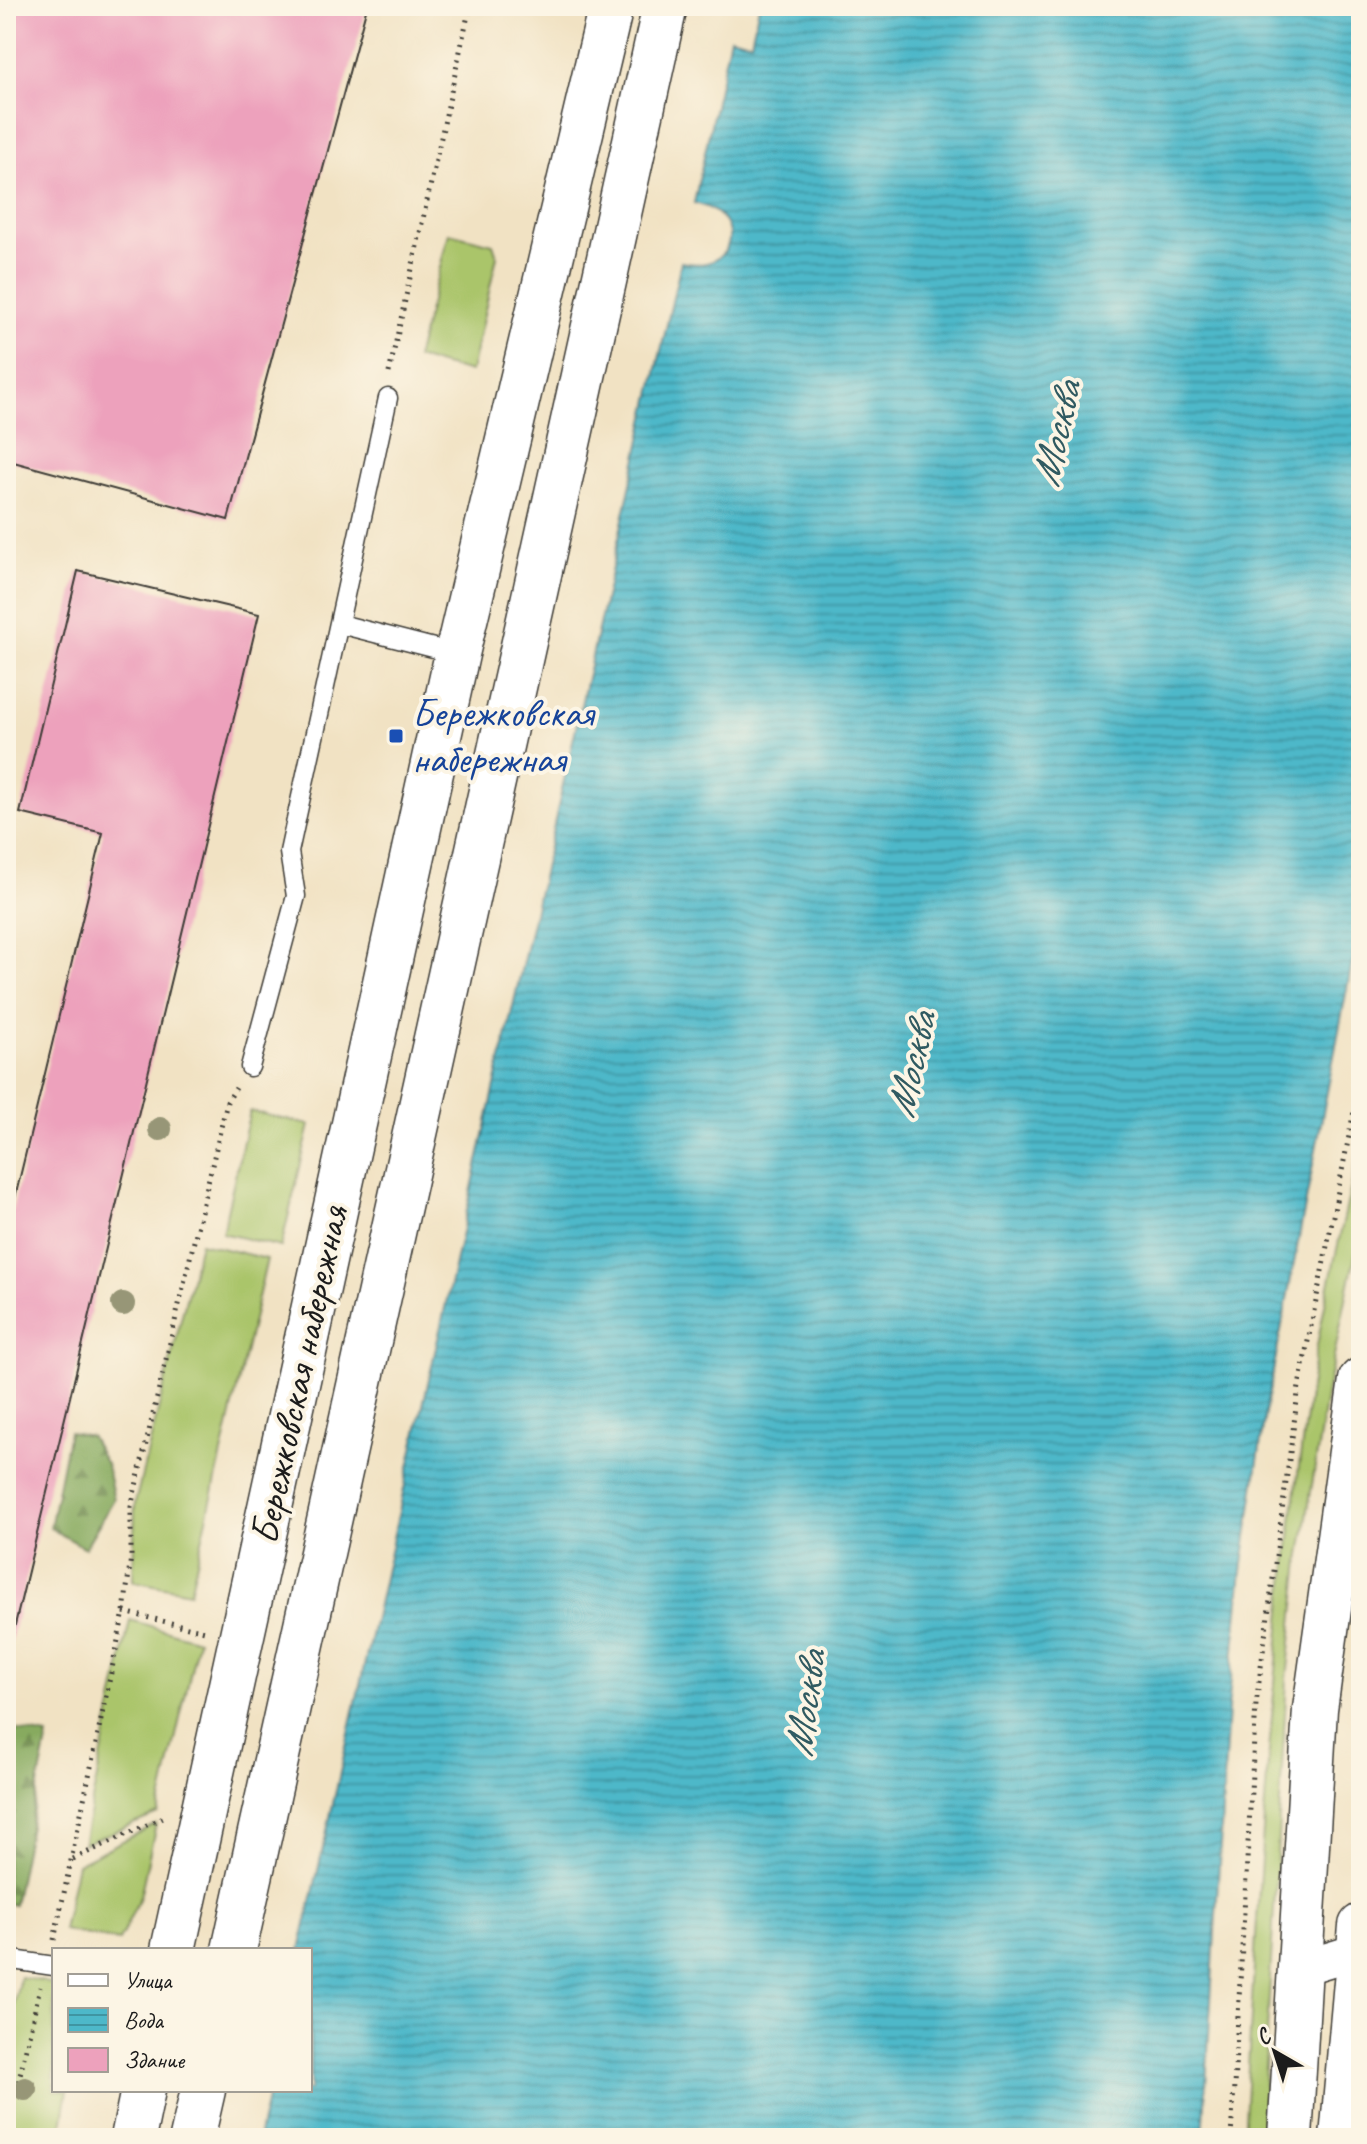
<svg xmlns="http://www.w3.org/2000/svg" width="1367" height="2144" font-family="Caveat,sans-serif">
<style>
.grass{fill:#aac56b;stroke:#637044;stroke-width:2}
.forest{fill:url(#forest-firs);stroke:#52633e;stroke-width:2}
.water{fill:url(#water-rules);stroke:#346a72;stroke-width:2}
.building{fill:#eda1bc}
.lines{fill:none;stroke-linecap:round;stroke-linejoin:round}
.service-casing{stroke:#3c3a35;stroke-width:21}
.minor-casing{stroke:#3c3a35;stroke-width:37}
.secondary-casing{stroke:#3c3a35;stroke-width:47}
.path{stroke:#3c3a35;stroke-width:5;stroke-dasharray:2 6;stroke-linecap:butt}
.service{stroke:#fff;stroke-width:18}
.minor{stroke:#fff;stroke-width:34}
.secondary{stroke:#fff;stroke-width:44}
.tree{fill:#979677}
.transit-dot{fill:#1a4fb4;stroke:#fcf5e5;stroke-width:3}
.labels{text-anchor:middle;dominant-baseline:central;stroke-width:8;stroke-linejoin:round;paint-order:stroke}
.transit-label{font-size:40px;fill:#164399;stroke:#fcf5e5;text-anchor:start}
.street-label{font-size:40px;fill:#1c1c1c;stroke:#fcf5e5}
.water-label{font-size:42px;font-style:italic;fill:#305a61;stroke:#fcf5e5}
</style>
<defs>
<pattern id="forest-firs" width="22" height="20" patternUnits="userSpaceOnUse" patternTransform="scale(2)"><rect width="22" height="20" fill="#87aa5f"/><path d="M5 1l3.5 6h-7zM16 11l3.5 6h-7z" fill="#6e8a4e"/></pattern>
<pattern id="water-rules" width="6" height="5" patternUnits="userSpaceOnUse" patternTransform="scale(2)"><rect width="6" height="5" fill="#4db8c9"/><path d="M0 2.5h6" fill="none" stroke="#3f95a2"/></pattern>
</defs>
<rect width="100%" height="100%" fill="#fcf5e5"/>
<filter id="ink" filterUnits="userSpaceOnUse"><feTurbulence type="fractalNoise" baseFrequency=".0125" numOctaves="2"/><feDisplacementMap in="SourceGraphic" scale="16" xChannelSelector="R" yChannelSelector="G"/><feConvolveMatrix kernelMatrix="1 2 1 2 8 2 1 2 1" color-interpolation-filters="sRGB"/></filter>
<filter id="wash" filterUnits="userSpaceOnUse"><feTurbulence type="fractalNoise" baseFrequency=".006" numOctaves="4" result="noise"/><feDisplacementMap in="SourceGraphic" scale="32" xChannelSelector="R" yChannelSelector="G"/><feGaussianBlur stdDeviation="1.8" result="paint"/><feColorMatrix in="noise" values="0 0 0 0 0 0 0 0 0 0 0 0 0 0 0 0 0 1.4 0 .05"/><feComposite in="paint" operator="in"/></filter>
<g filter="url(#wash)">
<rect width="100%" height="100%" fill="#f1e2c3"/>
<path class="grass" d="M449 233 493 244 497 256 471 372 416 358Z
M250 1111 310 1125 281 1247 222 1233Z
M1361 1139V1227L1327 1390 1300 1561 1287 1678 1261 2138H1244C1258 1889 1272 1641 1309 1395 1321 1309 1344 1224 1361 1139Z
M200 1243 267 1259 190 1592 133 1581 135 1503Z
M130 1620 198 1640 158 1814 83 1844Z
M156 1824 140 1897 119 1941 63 1930 77 1864Z
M20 1977 54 1984V2090H68L60 2138H6V2042Z"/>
<path class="forest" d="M69 1432 90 1436 106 1464 114 1499 85 1548 50 1528Z
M6 1728 48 1736 14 1905 6 1903Z"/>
<path class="water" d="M759 6H1361V916L1265 1413 1242 1571 1228 1709 1203 2138H258L269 2090H310V1950H300L681 262C738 275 747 214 694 203L730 37 751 42Z"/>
<g id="blocks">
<path class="building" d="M6 6H367L228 520 6 460Z
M78 571 259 614 7 1658 6 1235 103 833 20 813Z"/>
</g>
</g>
<g filter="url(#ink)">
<use href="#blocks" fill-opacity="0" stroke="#3c3a35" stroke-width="2"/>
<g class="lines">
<g class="service-casing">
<path id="service" d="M340 624 457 654
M250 1067 296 896 289 852 388 398
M6 1959 54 1966"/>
</g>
<g class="minor-casing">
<path id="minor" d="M1298 1969 1361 1950"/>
</g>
<g class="secondary-casing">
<path id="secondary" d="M173 1950 457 654 611 6
M234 1950 665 6
M133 2138 143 2090
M192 2138 203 2090
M1290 2138 1315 1709 1361 1380
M1342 2138 1361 1926"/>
</g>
<path class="path" d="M717 6H729
M389 373 470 6
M124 1612 205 1631
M73 1859 162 1818
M54 1940 124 1612 131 1556V1507L227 1102 236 1088
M6 2136 40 1987
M1231 2138 1256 1704 1299 1386 1361 1076"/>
<use href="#service" class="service"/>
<use href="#minor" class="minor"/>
<use href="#secondary" class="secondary"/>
</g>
<g class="tree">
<circle cx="160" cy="1129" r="12"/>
<circle cx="123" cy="1304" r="12"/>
<circle cx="25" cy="2089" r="12"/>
</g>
</g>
<rect class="transit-dot" x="388" y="728" width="16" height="16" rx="4"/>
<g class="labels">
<g class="transit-label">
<text x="412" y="713">Бережковская<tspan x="412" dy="46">набережная</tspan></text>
</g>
<g class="street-label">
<text transform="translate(299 1375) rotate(-78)">Бережковская набережная</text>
</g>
<g class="water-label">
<text transform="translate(1056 434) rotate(-77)">Москва</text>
<text transform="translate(911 1065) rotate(-77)">Москва</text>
<text transform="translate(805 1704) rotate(-82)">Москва</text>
</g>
</g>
<rect width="1367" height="2144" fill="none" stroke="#fcf5e5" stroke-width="32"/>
<rect x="52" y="1948" width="260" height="144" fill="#fcf5e5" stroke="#a29e95" stroke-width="2"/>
<rect x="68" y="1974" width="40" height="12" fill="#ffffff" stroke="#a29e95" stroke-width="2"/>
<text x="124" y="1988" font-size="24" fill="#1c1c1c">Улица</text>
<rect x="68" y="2008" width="40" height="24" fill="url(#water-rules)" stroke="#a29e95" stroke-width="2"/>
<text x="124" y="2028" font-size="24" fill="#1c1c1c">Вода</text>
<rect x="68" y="2048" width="40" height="24" fill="#eda1bc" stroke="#a29e95" stroke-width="2"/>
<text x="124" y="2068" font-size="24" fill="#1c1c1c">Здание</text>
<g transform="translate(1275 2052) rotate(321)" stroke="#fcf5e5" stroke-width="6" paint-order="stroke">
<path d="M0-6L14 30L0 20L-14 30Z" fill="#1c1c1c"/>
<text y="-12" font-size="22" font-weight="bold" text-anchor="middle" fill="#1c1c1c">С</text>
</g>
</svg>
